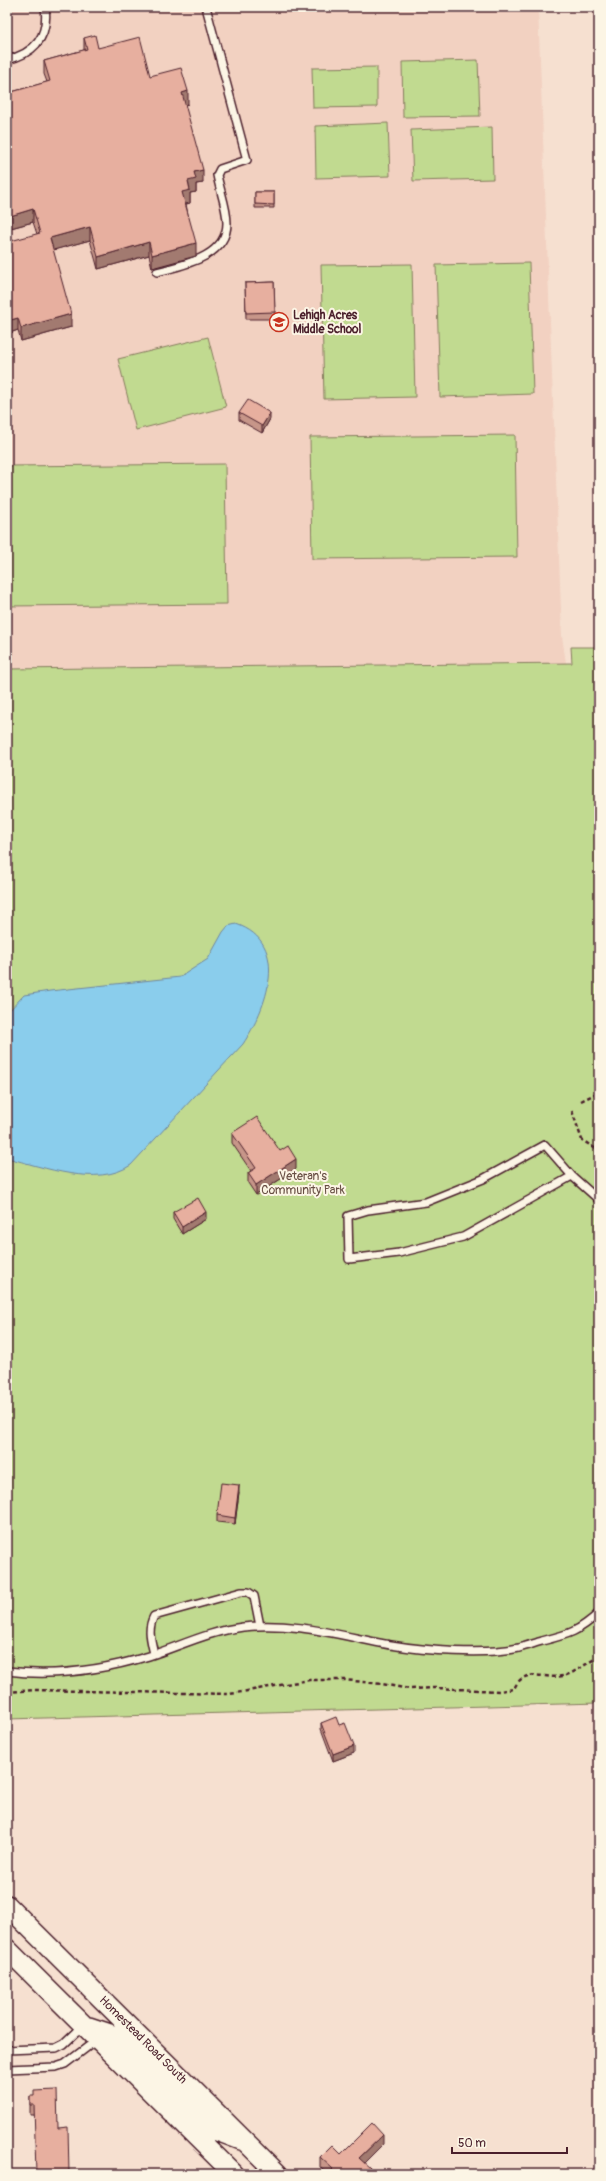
<svg xmlns="http://www.w3.org/2000/svg" width="606" height="2181" font-family="Pangolin,sans-serif">
<style>
.built{fill:#f2d1c1}
.green{fill:#c1da90;stroke:#867c5e}
.water{fill:#8acdec;stroke:#70879f}
.lines{fill:none;stroke-linecap:round;stroke-linejoin:round}
.lane-casing{stroke:#4a1f2b;stroke-width:10}
.secondary-casing{stroke:#4a1f2b;stroke-width:22}
.path{stroke:#4a1f2b;stroke-width:2.5;stroke-dasharray:4 3;stroke-linecap:butt}
.lane{stroke:#fcf5e5;stroke-width:7}
.secondary{stroke:#fcf5e5;stroke-width:19}
.wall{fill:#c79689;stroke:#4a1f2b}
.shaded-wall{fill:#a27a6f;stroke:#4a1f2b}
.building{fill:#e7af9f;stroke:#4a1f2b}
.labels{text-anchor:middle;dominant-baseline:central;stroke-width:4;stroke-linejoin:round;paint-order:stroke}
.poi-label{font-size:12px;font-weight:bold;fill:#4a1f2b;stroke:#fcf5e5;text-anchor:start}
.park-label{font-size:12px;fill:#684e44;stroke:#fcf5e5}
.street-label{font-size:12px;fill:#4a1f2b;stroke:#fcf5e5}
</style>
<rect width="100%" height="100%" fill="#f6e0d0"/>
<filter id="ink" filterUnits="userSpaceOnUse"><feTurbulence type="fractalNoise" baseFrequency=".025" numOctaves="2"/><feDisplacementMap in="SourceGraphic" scale="8" xChannelSelector="R" yChannelSelector="G"/><feConvolveMatrix kernelMatrix="1 2 1 2 8 2 1 2 1" color-interpolation-filters="sRGB"/></filter>
<g filter="url(#ink)">
<path class="built" d="M7 7H538L562 636 566 663 7 669Z"/>
<path class="green" d="M478 60 480 116 403 117 402 62Z
M377 67V107L313 108 312 68Z
M388 123 390 176 316 178 315 126Z
M492 127 493 179 413 181 411 130Z
M529 263 533 394 440 397 436 265Z
M412 264 415 397 324 399 321 265Z
M208 337 226 407 136 430 118 359Z
M515 435 517 557 312 559 310 437Z
M225 464 227 604 7 606V466Z
M571 647H599V1703L7 1719V669L572 663Z"/>
<path class="water" d="M236 924C292 943 266 1009 243 1044L131 1165C97 1188 44 1167 7 1158V1013L24 995 50 991 180 977 208 959 223 932 228 926Z"/>
<g class="lines">
<g class="lane-casing">
<path id="lane" d="M7 60C35 53 49 37 45 7
M157 272C183 265 227 257 227 223 227 208 220 191 217 175L220 169 247 160 206 7
M572 1176 463 1237 399 1253 349 1259 348 1216 368 1210 426 1202 483 1179 545 1145 572 1176 599 1200
M154 1654C151 1640 147 1629 154 1616L241 1592H248L254 1596 260 1626
M7 1671C55 1677 103 1670 149 1656 180 1646 210 1631 243 1627 294 1621 341 1636 391 1645 426 1651 485 1655 519 1648 527 1646 535 1643 542 1641 569 1634 578 1632 599 1613
M7 2050 56 2048 64 2044 83 2026
M7 2069 56 2067 65 2064 98 2039"/>
</g>
<g class="secondary-casing">
<path id="secondary" d="M7 1905 278 2174
M7 1949 234 2174
M89 2027 113 2035 121 2041 212 2129 241 2140"/>
</g>
<path class="path" d="M581 1101 599 1092
M572 1111 582 1140 599 1151
M7 1692 34 1690 230 1694 309 1680H345L382 1684 410 1689 435 1688 499 1691 514 1689C524 1666 544 1680 563 1676 576 1673 587 1662 599 1657"/>
<use href="#lane" class="lane"/>
<use href="#secondary" class="secondary"/>
</g>
<path class="wall" d="M84 38 98 48 150 76 188 104 185 105 203 183 196 184V192L190 193V203L186 204 196 256 152 268 149 255 98 269 90 240 53 250 71 327 21 341 18 330 7 334 37 234 33 222 7 229V89L8 93 47 82 44 74V61L84 50Z
M255 192H274V208H255Z
M274 282 275 319H246L245 283Z
M239 413 270 419 262 433 239 420Z
M232 1133 280 1151 296 1169 256 1195 248 1183V1173L251 1171 232 1143Z
M173 1212 206 1219 182 1234 173 1219Z
M239 1492 235 1524 217 1522V1515Z
M321 1723 339 1725 354 1753 333 1761 321 1729Z
M30 2096 58 2128 69 2174 34 2115H30Z
M383 2144 364 2163 370 2174H327L320 2167V2157L341 2154Z"/>
<path class="shaded-wall" d="M188 91V104L182 106V93Z
M203 170V183L196 184V192L190 193V203L182 205V192L188 181 194 172Z
M33 209V222L7 229V217Z
M90 227V240L50 251V238Z
M149 242V255L98 269V257Z
M196 243V256L152 268V255Z
M71 314V327L21 341V328Z
M18 318V330L7 334V321Z
M270 413V419L262 433V426Z
M296 1159V1169L256 1195V1185Z
M206 1212V1219L182 1234V1227Z
M239 1485V1492L235 1524V1518Z
M354 1746V1753L333 1761V1754Z
M383 2135V2144L359 2168V2158Z
M370 2168V2174H364Z"/>
<path class="building" d="M95 35 98 48 140 37 150 76 181 68 188 91 182 93 203 170 194 172 196 179 188 181 190 190 182 192 196 243 152 255 149 242 98 257 90 227 50 238 71 314 21 328 18 318 7 321V242L40 233 33 209 7 217V89L8 93 50 81 44 61 87 49 84 38Z
M255 192H274V205L255 204Z
M274 282 275 312 246 313 245 283Z
M248 400 270 413 262 426 239 413Z
M257 1117 280 1151 288 1146 296 1159 256 1185 248 1173 256 1168 232 1133Z
M198 1198 206 1212 182 1227 173 1212Z
M221 1483 239 1485 235 1518 217 1515Z
M336 1717 339 1725 345 1723 354 1746 333 1754 321 1723Z
M57 2090 58 2128 68 2127 69 2174H36L34 2105H30V2096H34V2091Z
M372 2123 383 2135 359 2158 370 2168 364 2174H357L355 2171 352 2174H331L330 2172 333 2169 320 2157 332 2145 341 2154Z"/>
</g>
<defs>
<g id="school-ring" transform="scale(1)"><circle r="9.5" fill="#fcf5e5" stroke="#c8321e" stroke-width="1.5"/><path d="M0-5L7-2L0 1L-7-2ZM-4 1L0 2.5L4 1V4Q0 6-4 4Z" fill="#c8321e"/></g>
</defs>
<g fill-rule="evenodd">
<use href="#school-ring" x="279" y="322"/>
</g>
<g class="labels">
<g class="poi-label">
<text x="293" y="315">Lehigh Acres<tspan x="293" dy="14">Middle School</tspan></text>
</g>
<g class="park-label">
<text x="303" y="1176">Veteran's<tspan x="303" dy="14">Community Park</tspan></text>
</g>
<g class="street-label">
<text transform="translate(143 2040) rotate(45)">Homestead Road South</text>
</g>
</g>
<rect width="606" height="2181" fill="none" stroke="#fcf5e5" stroke-width="24"/>
<rect x="12" y="12" width="582" height="2157" fill="none" stroke="#4a1f2b" stroke-width="1.5" filter="url(#ink)"/>
<path d="M452 2147v6h115v-6" fill="none" stroke="#4a1f2b" stroke-width="2"/>
<text x="458" y="2147" font-size="12" fill="#4a1f2b" stroke="#fcf5e5" stroke-width="3" paint-order="stroke">50 m</text>
</svg>
